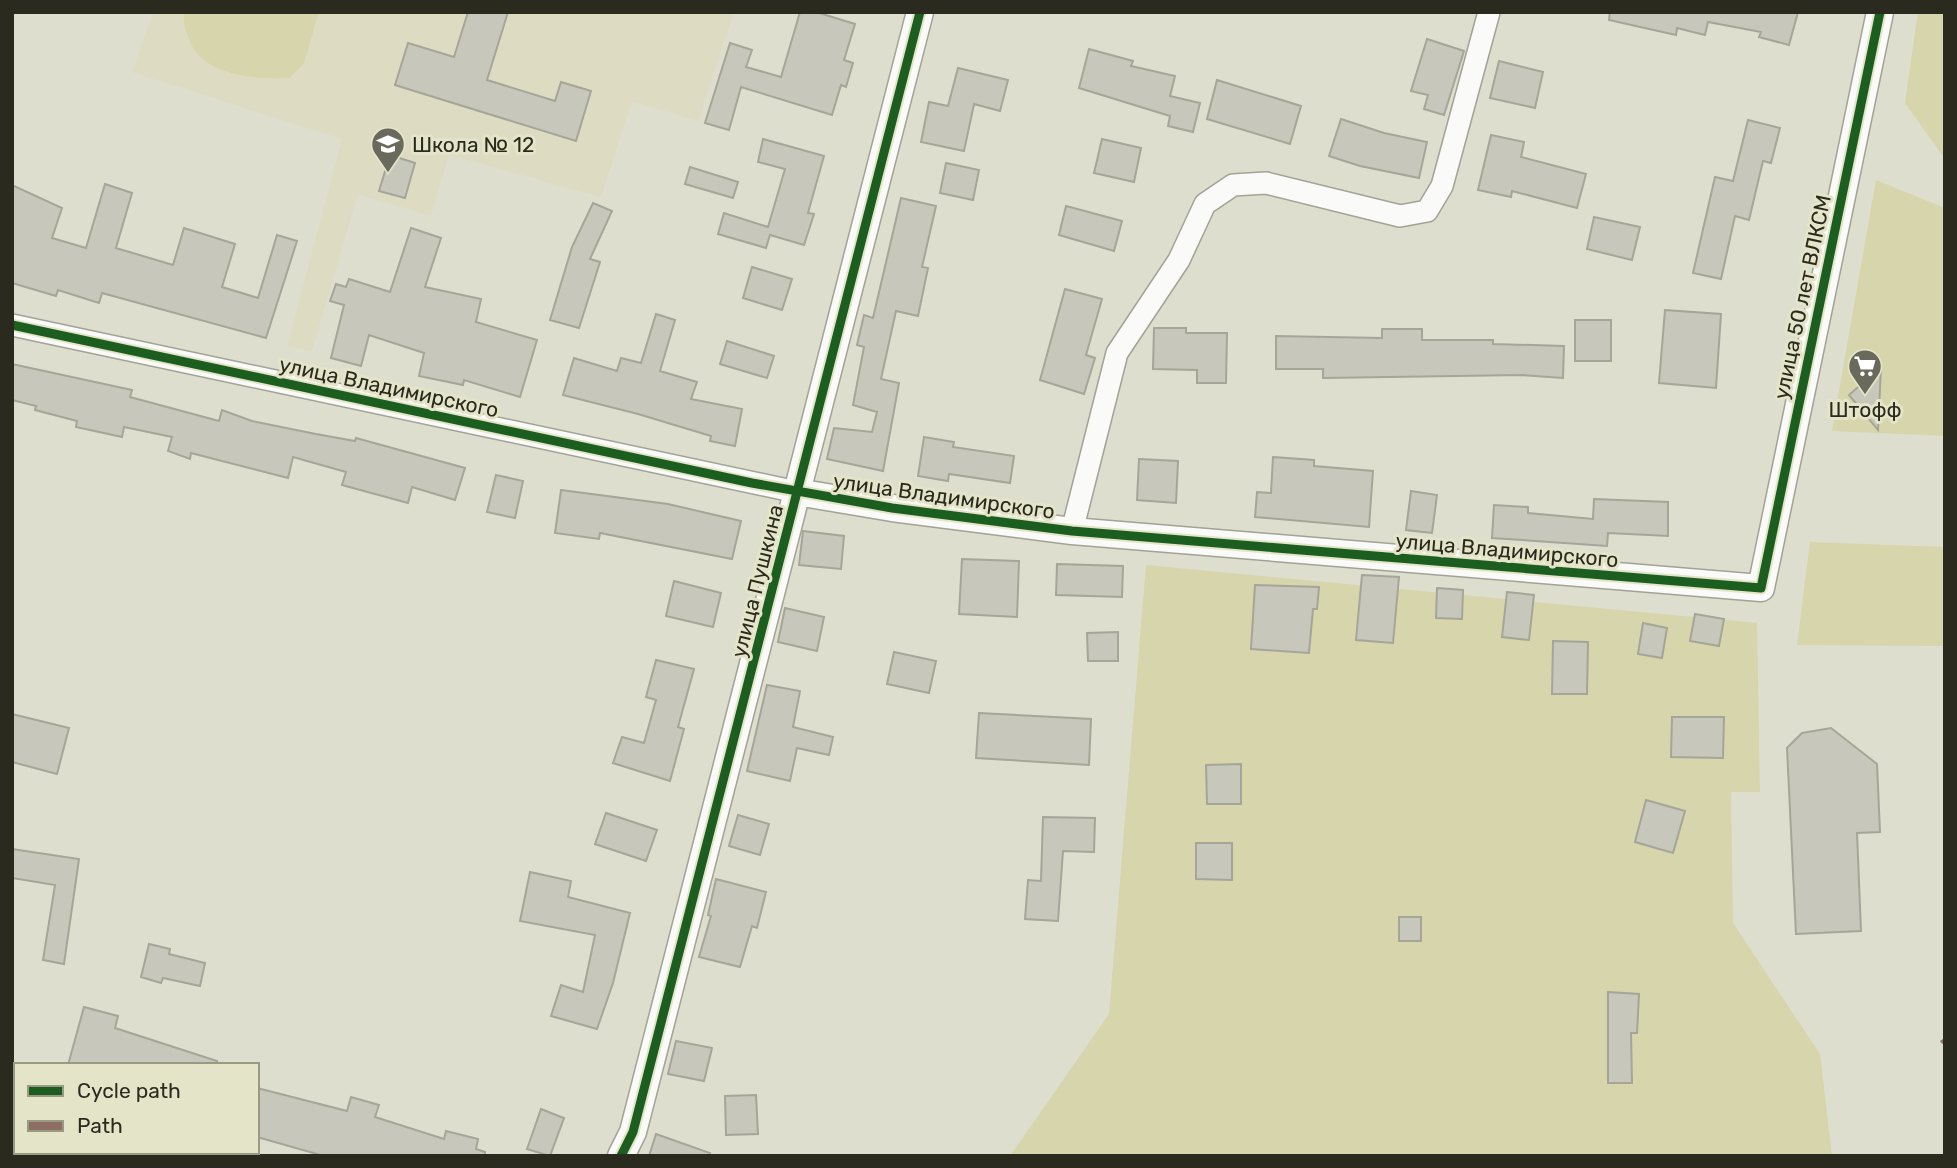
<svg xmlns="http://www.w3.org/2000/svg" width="1957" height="1168" font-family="Rubik,sans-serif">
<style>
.built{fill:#dddcc2}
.green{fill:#d6d5ac}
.building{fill:#c7c7bb;stroke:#a5a598;stroke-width:2}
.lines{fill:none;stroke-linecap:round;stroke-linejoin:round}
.minor-casing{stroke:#a2a296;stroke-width:24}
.tertiary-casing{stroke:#a2a296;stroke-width:29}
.minor{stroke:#fafaf8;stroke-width:21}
.tertiary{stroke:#fafaf8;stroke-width:26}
.quiet{stroke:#8d6e63;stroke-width:7;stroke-dasharray:14 7;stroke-linecap:butt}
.cycleway-casing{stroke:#e4e4c8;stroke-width:13}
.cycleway{stroke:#1b5e20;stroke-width:9}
.labels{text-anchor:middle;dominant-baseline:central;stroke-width:6;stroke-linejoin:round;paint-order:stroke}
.poi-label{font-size:21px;fill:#2a2a1f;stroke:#e4e4c8;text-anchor:start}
.street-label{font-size:21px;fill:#2a2a1f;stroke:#e4e4c8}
</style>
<rect width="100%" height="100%" fill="#dedece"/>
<path class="built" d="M153 12H734L698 121 632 101 601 197 449 155 431 216 358 194 312 351 287 346 342 139 132 72Z"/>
<path class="green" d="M185 12H319L304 63 290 78C257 80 201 76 189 39 185 29 182 22 185 12Z
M1918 12H1945V159L1905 103Z
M1876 180 1945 208V436L1832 431Z
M1810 542 1945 547V646L1797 645Z
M1146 565 1757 623 1760 792H1731L1733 923 1820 1054 1832 1156H1010L1109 1014Z"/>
<path class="building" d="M468 12H508L487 80 555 101 561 82 591 91 576 141 395 85 408 43 454 57Z
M800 12H816L855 24 844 60 853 63 846 87 841 85 832 115 741 87 729 130 705 123 730 43 752 50 746 67 781 77Z
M1610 12H1798L1789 45 1759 37 1761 32 1708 22 1705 35 1677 28 1676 35 1609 20Z
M1427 39 1464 51 1444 115 1424 109 1428 95 1411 91Z
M1089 49 1133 61 1131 66 1175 76 1170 96 1200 103 1193 132 1168 126 1170 116 1079 88Z
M1499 61 1543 72 1535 108 1490 98Z
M958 68 1008 80 1000 111 974 104 964 151 921 142 929 102 948 106Z
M1217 80 1301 106 1290 144 1207 119Z
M1341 119 1384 133 1427 142 1419 178 1360 166 1329 156Z
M1748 120 1780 128 1771 163 1763 161 1749 220 1735 216 1721 279 1693 273 1715 177 1733 181Z
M1491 135 1524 142 1521 157 1586 174 1577 208 1512 191 1511 197 1478 190Z
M763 139 824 156 808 213 814 214 804 245 770 235 766 248 718 234 724 213 768 227 785 169 758 162Z
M1102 139 1141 148 1134 182 1094 173Z
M390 155 415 163 405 198 379 191Z
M946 163 979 170 973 200 940 193Z
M690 167 738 182 733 198 685 184Z
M105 184 132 193 116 248 173 265 184 228 235 244 222 287 258 298 277 235 297 241 266 338 102 293 99 303 58 290 56 296 12 283V185L62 208 52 238 86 248Z
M901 198 936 206 922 267 928 268 918 316 896 311 881 379 899 383 883 471 827 459 834 428 872 432 877 412 853 405 864 347 857 345 864 315 873 318Z
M593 203 612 211 590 259 600 262 579 328 550 320 572 247Z
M1066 206 1122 221 1114 251 1059 235Z
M1594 217 1640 227 1632 260 1587 249Z
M411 228 441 238 425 287 481 299 476 322 537 340 520 397 464 380 463 385 419 376 424 353 369 335 361 366 331 358 344 305 330 301 336 284 346 287 349 279 390 292Z
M752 267 792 279 782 310 743 298Z
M1065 289 1102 299 1086 355 1095 358 1084 394 1040 380Z
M1665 310 1721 314 1716 388 1659 383Z
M656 314 675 320 660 371 697 382 691 399 742 409 735 446 710 441 711 436 638 414 563 395 574 358 617 371 621 358 641 363Z
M1575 320H1611V361H1575Z
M1154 328H1186V333H1227L1226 383H1197V370L1153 369Z
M1382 329H1422V340H1493V344L1564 346 1563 378 1522 375 1323 378V369H1276V336L1382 338Z
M727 341 774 356 767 378 720 364Z
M12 364 132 390 130 397 219 421 222 410 252 421 316 434 355 441 356 438 465 468 455 500 412 487 408 503 342 485 346 472 293 457 288 478 191 453 190 459 168 451 172 437 124 427 122 437 76 427 77 421 35 410 36 406 12 400Z
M1881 367 1878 430 1849 395Z
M924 437 954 442 953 447 1014 456 1010 483 949 474 948 481 918 476Z
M1273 457 1314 460V466L1373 471 1369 527 1255 517 1257 492 1271 493Z
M1139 459 1178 461 1176 503 1137 500Z
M496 475 523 481 515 518 487 512Z
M561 490 668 504 741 521 732 559 600 533 599 539 555 533Z
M1411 491 1437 495 1432 533 1406 530Z
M1594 499 1668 502V536L1608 533 1607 546 1492 538 1494 505 1528 507V513L1593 519Z
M803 531 844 536 841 569 799 565Z
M962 559 1019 561 1017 617 959 614Z
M1057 564 1123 566 1122 597 1056 595Z
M1362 575 1399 577 1393 643 1356 640Z
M674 581 721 593 713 627 666 616Z
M1255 585 1319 587 1317 609H1313L1309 653 1251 649Z
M1437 588 1463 590 1462 619 1436 618Z
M1507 592 1534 595 1529 640 1502 637Z
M785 608 824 617 817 651 778 642Z
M1695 614 1724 619 1719 646 1690 641Z
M1643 623 1667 628 1662 658 1638 654Z
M1118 632V661H1088L1087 633Z
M1553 641 1588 642 1587 694H1552Z
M894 652 936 661 929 693 887 684Z
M656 660 694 669 678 727 684 729 670 781 613 763 622 737 644 743 656 700 646 697Z
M767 685 800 691 793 727 833 737 829 755 797 748 790 781 747 771Z
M979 713 1091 719 1089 765 976 758Z
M12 714 69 728 57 774 12 762Z
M1672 717H1724L1723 758 1671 757Z
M1831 728 1877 764 1880 832 1857 833 1861 931 1796 934 1787 748 1802 733Z
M1241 764V804H1207L1206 765Z
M1646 800 1685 811 1673 853 1635 842Z
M606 813 657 830 646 861 595 844Z
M738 815 769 824 760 855 729 846Z
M1043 817 1095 818 1094 852 1063 851 1058 921 1025 919 1028 880 1041 881Z
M1196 843H1232V880L1196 879Z
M12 849 79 859 64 964 43 960 55 885 12 878Z
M530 872 571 881 568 897 630 913 613 983 597 1029 551 1016 561 985 583 992 595 935 520 921Z
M716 879 766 892 757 928 752 926 740 967 699 957 711 916 708 915Z
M1399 917H1421V941H1399Z
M149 944 170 949 169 954 205 963 200 986 163 978 161 983 141 977Z
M1608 992 1639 994 1637 1033H1631L1632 1083H1608Z
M84 1007 118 1016 115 1028 217 1061V1065H68Z
M676 1041 712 1048 704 1081 668 1074Z
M257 1088 347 1111 351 1097 379 1105 375 1117 444 1139 446 1131 478 1139 476 1149 485 1152V1156H324L257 1137Z
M756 1095 758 1134 726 1135 725 1096Z
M541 1109 564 1118 550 1156 527 1149Z
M656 1134 710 1153 709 1156H649Z"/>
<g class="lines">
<g class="minor-casing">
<path id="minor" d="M12 325 797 492
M1072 531 1117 353 1179 260 1205 204 1233 185 1266 183 1400 216 1427 211 1442 186 1489 12"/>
</g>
<g class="tertiary-casing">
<path id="tertiary" d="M797 492 892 508 1072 531 1761 588 1880 12
M12 1102 16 1103
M181 1152 192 1156
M621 1156 633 1132 920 12"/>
</g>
<use href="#minor" class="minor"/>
<use href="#tertiary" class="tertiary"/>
<path class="quiet" d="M1943 1039 1945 1042"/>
<g class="cycleway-casing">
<path id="cycleway" d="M12 325 752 483 892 508 1072 531 1761 588 1880 12
M621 1156 633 1132 920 12"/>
</g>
<use href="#cycleway" class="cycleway"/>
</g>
<defs>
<g id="school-pin" transform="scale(1.75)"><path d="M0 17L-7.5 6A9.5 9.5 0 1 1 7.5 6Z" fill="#69695c" stroke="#e4e4c8"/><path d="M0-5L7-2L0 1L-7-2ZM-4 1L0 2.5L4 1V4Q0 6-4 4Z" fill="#fff"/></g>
<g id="supermarket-pin" transform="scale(1.75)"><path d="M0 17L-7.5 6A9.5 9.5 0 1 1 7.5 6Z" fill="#69695c" stroke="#e4e4c8"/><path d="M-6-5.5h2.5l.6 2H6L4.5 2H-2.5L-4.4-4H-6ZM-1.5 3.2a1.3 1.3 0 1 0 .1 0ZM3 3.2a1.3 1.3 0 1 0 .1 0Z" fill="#fff"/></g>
</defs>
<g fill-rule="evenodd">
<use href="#school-pin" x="388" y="144"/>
<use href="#supermarket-pin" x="1865" y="366"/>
</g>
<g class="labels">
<g class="poi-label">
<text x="412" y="144">Школа № 12</text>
<text x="1865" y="409" text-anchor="middle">Штофф</text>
</g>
<g class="street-label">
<text transform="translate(1802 297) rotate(-78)">улица 50 лет ВЛКСМ</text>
<text transform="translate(389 387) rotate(12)">улица Владимирского</text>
<text transform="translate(944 496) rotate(8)">улица Владимирского</text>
<text transform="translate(1507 550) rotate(5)">улица Владимирского</text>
<text transform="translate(757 581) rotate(-76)">улица Пушкина</text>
</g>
</g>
<rect width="1957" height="1168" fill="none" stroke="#2a2a1f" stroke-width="28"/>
<rect x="14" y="1063" width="245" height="91" fill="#e4e4c8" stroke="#9a9a84" stroke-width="2"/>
<rect x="28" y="1086" width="35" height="10" fill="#1b5e20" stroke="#9a9a84" stroke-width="2"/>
<text x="77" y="1098" font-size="21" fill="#2a2a1f">Cycle path</text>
<rect x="28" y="1121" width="35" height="10" fill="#8d6e63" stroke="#9a9a84" stroke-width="2"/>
<text x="77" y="1133" font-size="21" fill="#2a2a1f">Path</text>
</svg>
